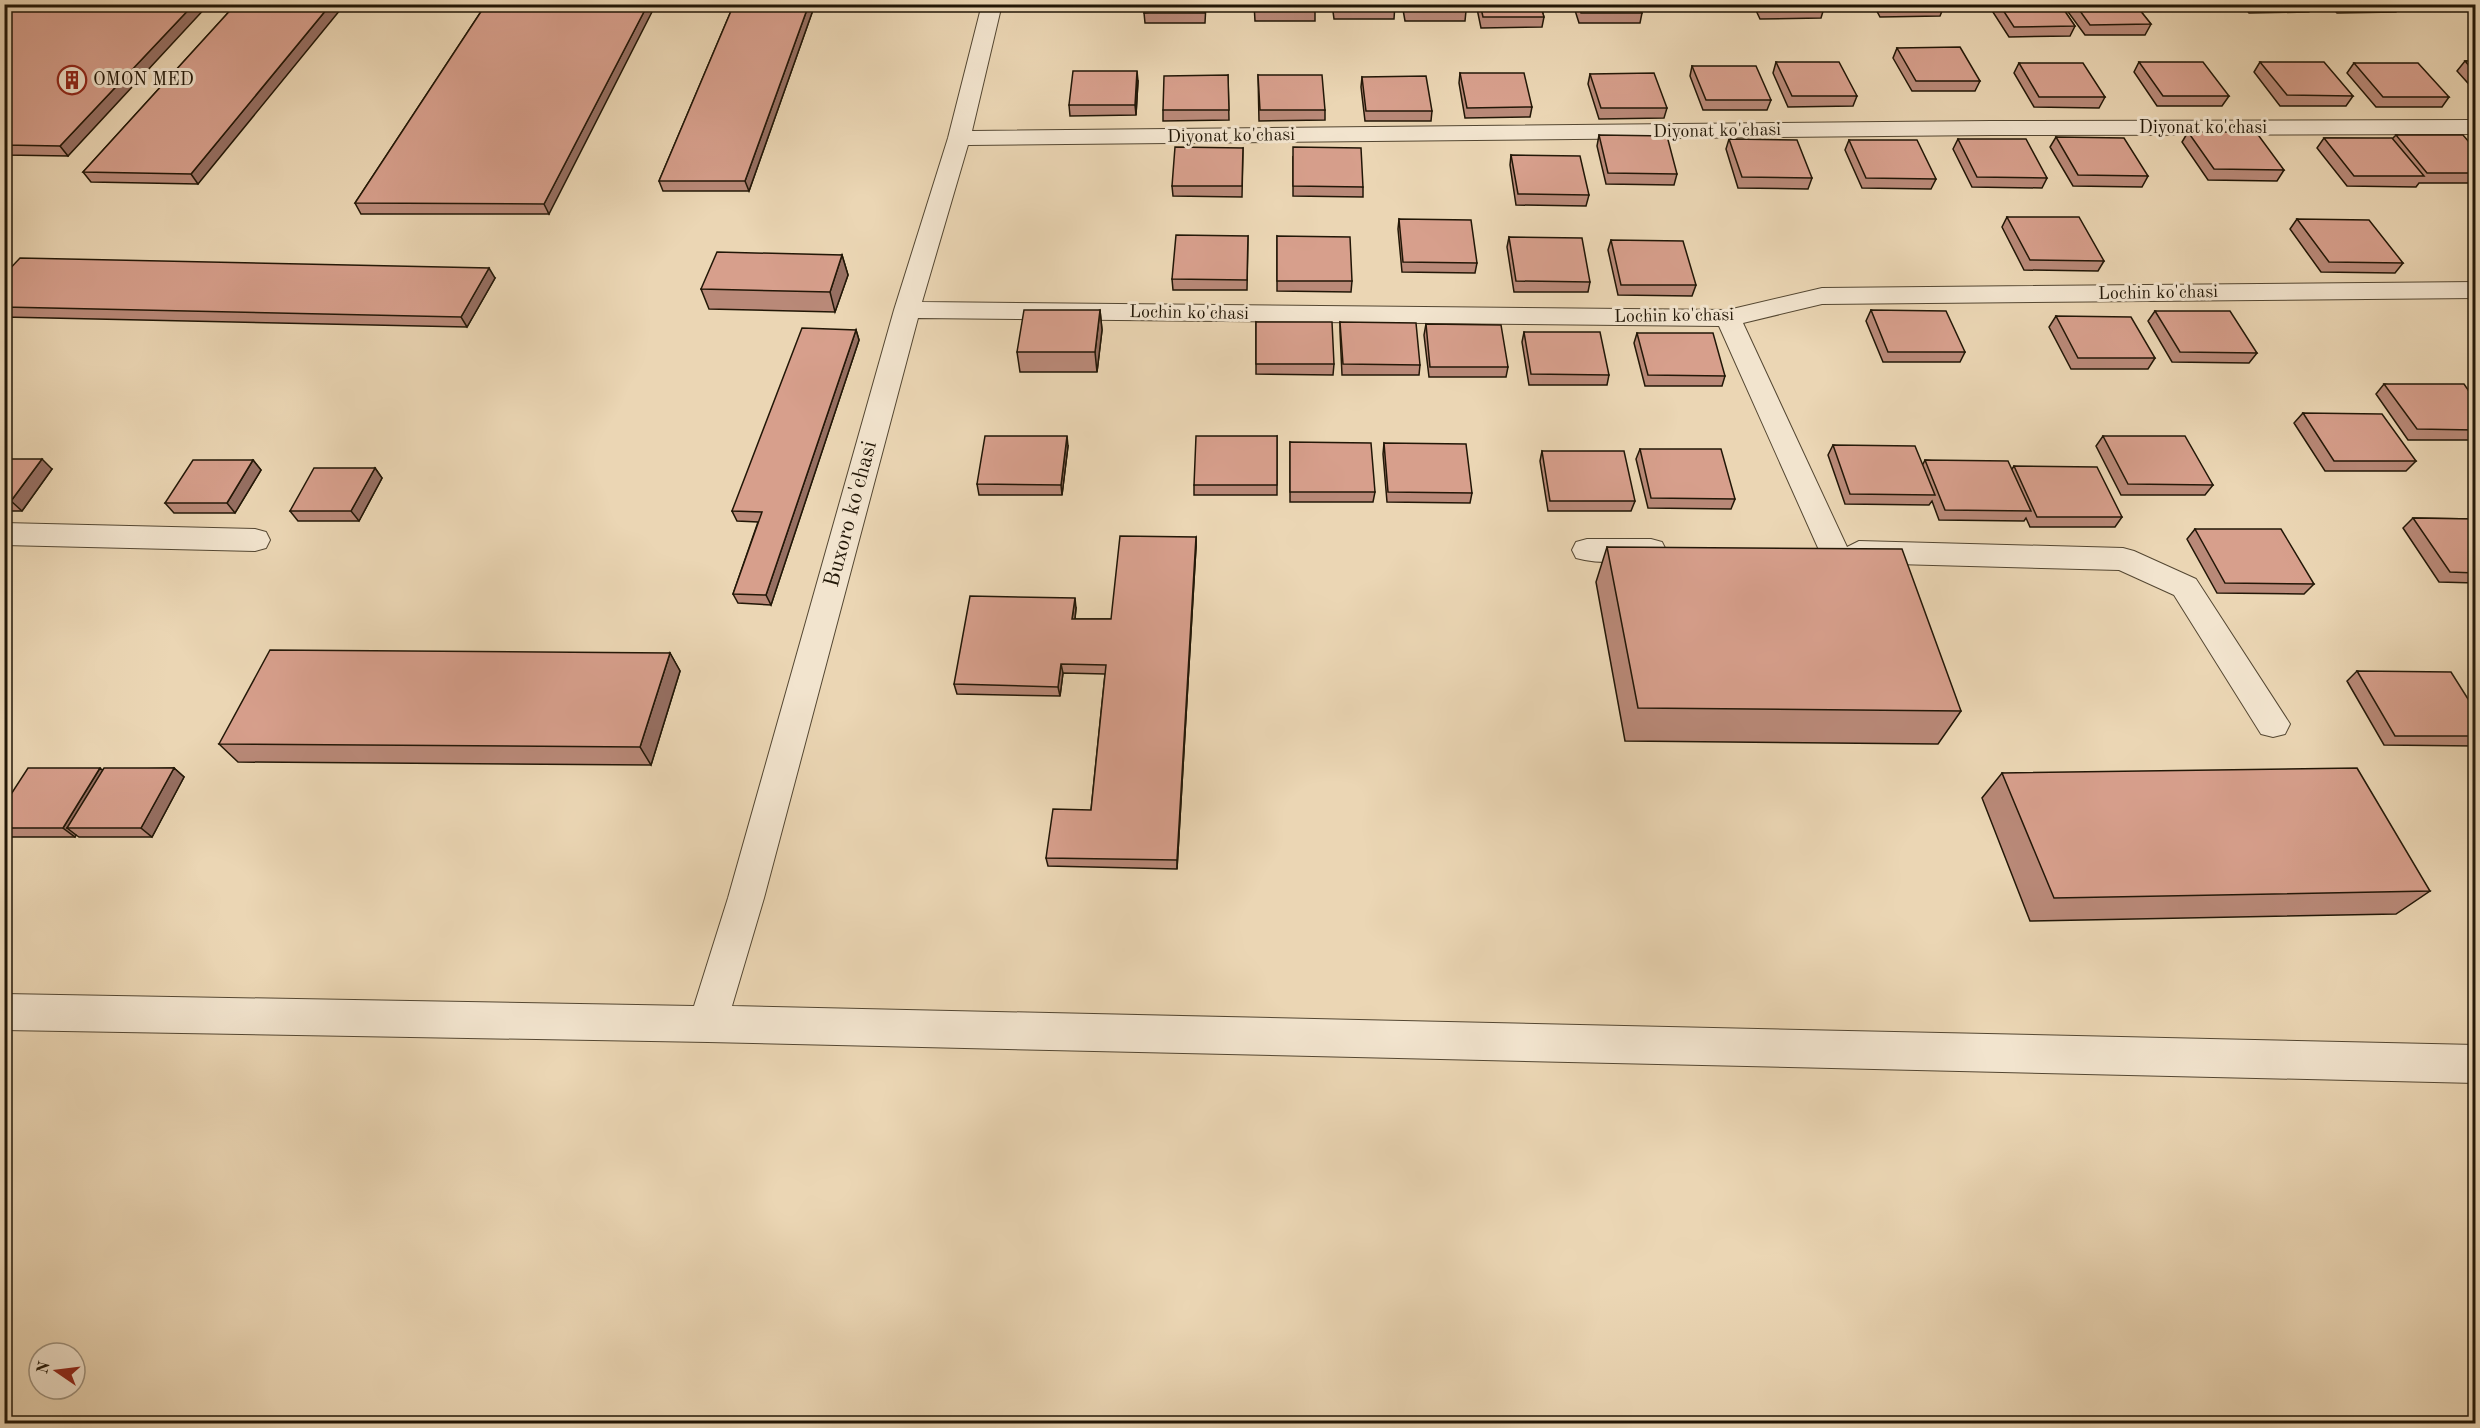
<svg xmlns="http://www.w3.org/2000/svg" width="2480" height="1428" font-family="'Old Standard TT',serif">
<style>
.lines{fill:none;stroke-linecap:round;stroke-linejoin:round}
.minor-casing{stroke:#544732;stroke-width:2}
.minor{fill:#f2e4ce;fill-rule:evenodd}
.wall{fill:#b98978;stroke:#221707;stroke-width:1.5}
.shaded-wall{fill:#966f62;stroke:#221707;stroke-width:1.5}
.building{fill:#d79f8c;stroke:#221707;stroke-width:1.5}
.labels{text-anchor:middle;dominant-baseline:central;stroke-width:6;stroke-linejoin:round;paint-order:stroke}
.far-poi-label{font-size:18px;fill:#221707;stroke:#f2e4ce;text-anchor:start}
.far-street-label{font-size:18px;fill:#221707;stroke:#f2e4ce}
.street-label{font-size:22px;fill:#221707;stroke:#f2e4ce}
</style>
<rect width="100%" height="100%" fill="#ebd6b4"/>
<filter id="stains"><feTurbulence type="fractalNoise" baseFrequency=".00333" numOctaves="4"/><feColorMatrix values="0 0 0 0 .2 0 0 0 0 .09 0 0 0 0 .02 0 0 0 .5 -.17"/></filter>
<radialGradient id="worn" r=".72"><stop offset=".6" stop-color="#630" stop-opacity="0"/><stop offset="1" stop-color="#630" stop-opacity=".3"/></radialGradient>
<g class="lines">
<g class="minor-casing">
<path id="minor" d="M982 4H1002L972 131 1991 121 2476 120V134L1991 135 968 145 922 302 1728 310 1822 288 2476 282V298L1822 304 1743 323 1847 547 1859 541 2123 548 2134 551 2196 579 2290 724 2285 734 2273 737 2261 734 2174 595 2119 570 1859 563 1848 560 1846 556 1834 562 1823 559 1719 326 918 318 764 898 732 1006 2476 1045V1083L708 1042 4 1030V994L694 1006 728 898 894 310 948 138Z
M4 523 255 529 266 532 270 540 266 548 255 551 4 545Z
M1587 539H1651L1662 542 1666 550 1662 558C1641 564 1597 564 1576 558L1572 550 1576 542Z"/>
</g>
<use href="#minor" class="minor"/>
</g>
<path class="wall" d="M4 4 68 156 4 155Z
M236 4 198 184 91 182 83 172Z
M486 4 549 214H361L355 203Z
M734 4H812L813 10 749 191H663L659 181Z
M1206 4 1205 23H1145L1144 13Z
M1254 4H1315V21H1255Z
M1332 4H1395L1394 19H1334Z
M1402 4H1465L1466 11 1465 21H1405Z
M1476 4H1540L1544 17 1542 27 1481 28Z
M1573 4H1639L1642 13 1640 23H1579Z
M1753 4H1822L1824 8 1821 18 1760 19Z
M1873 4H1943L1944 6 1940 16 1880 17Z
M1990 4H2060L2075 26 2070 36 2009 37 1989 6Z
M2135 4 2151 24 2145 35H2085L2063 5Z
M2170 4H2237L2234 10 2174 11Z
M2242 4H2314L2309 12 2249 13Z
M2329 4H2402L2396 12 2337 13Z
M1897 48 1980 81 1975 91H1912L1893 58Z
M2465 61H2475V91L2457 71Z
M1776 62 1857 96 1853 106 1788 107 1773 73Z
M2139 62 2229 96 2222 106H2157L2134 72Z
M2260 62 2353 96 2346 106H2280L2254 72Z
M2019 63 2105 97 2099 108 2034 107 2014 73Z
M2354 63 2449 97 2442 107H2376L2347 73Z
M1692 66 1771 100 1767 110H1703L1690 76Z
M1460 73 1532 107 1530 117 1465 118 1459 83Z
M1590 74 1667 108 1664 118 1599 119 1588 84Z
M1228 75 1229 120 1163 121V110Z
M1258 75 1325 110V120L1259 121Z
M1362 77 1432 111 1431 121H1365L1361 87Z
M1138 81 1136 115 1070 116 1069 105Z
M2188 132 2284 170 2277 181 2208 180 2182 142Z
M1599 135 1677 174 1674 185 1606 184 1597 146Z
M2396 135 2475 149V183H2419L2416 187 2347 186 2317 148 2324 138 2392 139Z
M2056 137 2148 176 2142 187 2073 186 2050 147Z
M1729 139 1812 178 1808 189 1738 188 1726 149Z
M1958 139 2047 178 2042 188 1972 187 1953 149Z
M1849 140 1936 179 1931 189 1862 188 1845 150Z
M1243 148 1242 197 1173 196 1172 186Z
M1511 155 1589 195 1586 206 1516 205 1510 165Z
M1293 157 1363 187V197L1293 196Z
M2007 217 2104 261 2098 271 2024 270 2002 227Z
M1399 219 1477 263 1475 273 1402 272 1398 229Z
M2297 219 2403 263 2395 273 2321 272 2290 229Z
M1248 236 1247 290H1173L1172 279Z
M1277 236 1352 281 1351 292 1277 291Z
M1509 237 1590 282 1588 292H1514L1507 247Z
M1611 240 1696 285 1692 296 1618 295 1608 250Z
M842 255 848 275 835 312 709 309 701 289Z
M4 275 495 278 467 327 4 317Z
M1100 310 1102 330 1097 372H1020L1017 352Z
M1871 310 1965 352 1960 362H1883L1866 321Z
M2155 311 2257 353 2249 363 2172 362 2148 321Z
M2056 316 2155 358 2148 369H2071L2049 327Z
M1256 322 1334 364 1333 375 1256 374Z
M1340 322 1420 365 1419 375H1342L1340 332Z
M1426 324 1508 367 1506 377H1429L1424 335Z
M856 330 859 340 771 605 738 603 733 594 758 522 737 521 732 511Z
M1524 332 1609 375 1607 385H1529L1522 342Z
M1637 333 1725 376 1722 386H1645L1634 343Z
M2384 384 2475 400V440H2408L2376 394Z
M2303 413 2416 461 2406 471H2325L2294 423Z
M1277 436V495H1194V485Z
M2103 436 2213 485 2205 495H2121L2096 446Z
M1290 442 1375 492 1373 502H1290Z
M1384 443 1472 493 1470 503 1387 502 1383 454Z
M1833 445 1923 464 1925 460 2012 469 2014 466 2122 517 2115 527H2030L2026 518 2024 521 1939 520 1932 501 1929 505 1845 504 1828 455Z
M1068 446 1062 495H979L977 484Z
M1640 449 1735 499 1731 509 1648 508 1636 459Z
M1542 451 1635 501 1631 511H1548L1540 461Z
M4 459 52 469 22 511H4Z
M253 460 261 470 235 513H174L165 503Z
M375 468 382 478 359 521H298L290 511Z
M2413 518 2475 519V583L2439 582 2403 528Z
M2195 529 2314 584 2304 594 2217 593 2187 539Z
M1196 537V547L1177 869 1048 866 1046 858 1091 810 1105 674 1063 673 1060 696 957 694 954 684 1076 608 1075 619H1111Z
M1607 547 1961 711 1938 744 1625 741 1596 582Z
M670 653 680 671 651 765 238 762 219 744Z
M2357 671 2475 710V746L2384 745 2347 681Z
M174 768 184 777 152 837H79L76 835 75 837H4V805L102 770Z
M2002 773 2430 891 2396 914 2030 921 1982 798Z"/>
<path class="shaded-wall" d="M194 4H209L68 156 60 146Z
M331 4H345L198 184 191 174Z
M648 4H656L549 214 544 204Z
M809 4H812L813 10 749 191 745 181Z
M1137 71 1138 81 1136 115 1135 105Z
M842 255 848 275 835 312 830 292Z
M489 268 495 278 467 327 461 317Z
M1100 310 1102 330 1097 372 1095 352Z
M856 330 859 340 771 605 766 595Z
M1067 436 1068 446 1062 495 1061 485Z
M42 459 52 469 22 511 11 501Z
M253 460 261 470 235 513 227 503Z
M375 468 382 478 359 521 351 511Z
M1196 537V547L1177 869V860Z
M1075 598 1076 608 1074 628 1072 619Z
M670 653 680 671 651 765 640 747Z
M1061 664 1063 673 1060 696 1058 687Z
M100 768 111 777 67 828 76 835 75 837 63 828Z
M174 768 184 777 152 837 141 828Z"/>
<path class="building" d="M4 4H194L60 146 4 145Z
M236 4H331L191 174 83 172Z
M486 4H648L544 204 355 203Z
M734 4H809L745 181H659Z
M1145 4H1205V13H1144Z
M1255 4H1315L1316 11H1255Z
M1334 4H1395V9H1334Z
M1404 4H1465L1466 11H1406Z
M1480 4H1540L1544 17H1483Z
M1579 4H1639L1642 13H1581Z
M1761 4H1822L1824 8 1763 9Z
M1883 4H1943L1944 6 1884 7Z
M1999 4H2060L2075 26 2014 27Z
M2075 4H2135L2151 24 2090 25Z
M1960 47 1980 81H1916L1897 48Z
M2465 61H2475V73Z
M1776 62H1839L1857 96H1792Z
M2139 62H2203L2229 96H2163Z
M2260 62H2324L2353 96 2287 95Z
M2019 63H2083L2105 97H2039Z
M2354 63H2418L2449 97H2383Z
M1692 66H1756L1771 100H1706Z
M1073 71H1137L1135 105H1069Z
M1460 73H1524L1532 107 1467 108Z
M1654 73 1667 108H1601L1590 74Z
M1228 75 1229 110H1163L1164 76Z
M1258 75H1322L1325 110H1260Z
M1426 76 1432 111H1366L1362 77Z
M2188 132H2256L2284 170 2214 169Z
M1599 135 1667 136 1677 174 1608 173Z
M2396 135H2463L2475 149V173H2427Z
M2056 137 2124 138 2148 176 2078 175Z
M2324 138H2392L2424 176H2354Z
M1729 139 1797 140 1812 178 1742 177Z
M1958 139H2026L2047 178 1977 177Z
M1849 140H1917L1936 179 1866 178Z
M1175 147 1243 148 1242 186H1172Z
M1293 147 1361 148 1363 187 1293 186Z
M1511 155 1580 156 1589 195 1518 194Z
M2007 217H2079L2104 261 2030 260Z
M1399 219 1471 220 1477 263 1403 262Z
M2297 219 2369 220 2403 263 2329 262Z
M1176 235 1248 236 1247 280 1172 279Z
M1277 236 1350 237 1352 281H1277Z
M1509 237 1582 238 1590 282 1516 281Z
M1611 240 1683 241 1696 285H1621Z
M717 252 842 255 830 292 701 289Z
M20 258 489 268 461 317 4 307V275Z
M1024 310H1100L1095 352H1017Z
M1871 310 1946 311 1965 352H1888Z
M2155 311H2230L2257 353 2180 352Z
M2056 316 2131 317 2155 358H2078Z
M1256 322H1332L1334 364H1256Z
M1340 322 1416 323 1420 365 1343 364Z
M1426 324 1501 325 1508 367H1430Z
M802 328 856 330 766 595 733 594 762 512 732 511Z
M1524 332H1600L1609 375 1531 374Z
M1637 333H1713L1725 376 1648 375Z
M2384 384H2464L2475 400V430L2417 429Z
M2303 413 2382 414 2416 461H2334Z
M985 436H1067L1061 485 977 484Z
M1196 436H1277V485H1194Z
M2103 436H2185L2213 485 2128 484Z
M1290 442 1371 443 1375 492H1290Z
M1384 443 1466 444 1472 493 1388 492Z
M1833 445 1915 446 1935 495 1850 494Z
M1640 449H1721L1735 499 1651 498Z
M1542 451H1624L1635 501H1550Z
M4 459H42L11 501H4Z
M193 460H253L227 503H165Z
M1925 460 2008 461 2031 511 1945 510Z
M2014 466 2097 467 2122 517H2037Z
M314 468H375L351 511H290Z
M2413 518 2475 519V573L2450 572Z
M2195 529H2281L2314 584 2225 583Z
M1120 536 1196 537 1177 860 1046 858 1053 809 1091 810 1106 665 1061 664 1058 687 954 684 970 596 1075 598 1072 619H1111Z
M1607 547 1902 549 1961 711 1638 708Z
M270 650 670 653 640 747 219 744Z
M2357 671 2451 672 2475 710V736H2395Z
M28 768H100L63 828H4V805Z
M104 768H174L141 828H67Z
M2357 768 2430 891 2054 898 2002 773Z"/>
<defs>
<g id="building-ring" transform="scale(1.5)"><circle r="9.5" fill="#f2e4ce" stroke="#8f2418" stroke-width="1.5"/><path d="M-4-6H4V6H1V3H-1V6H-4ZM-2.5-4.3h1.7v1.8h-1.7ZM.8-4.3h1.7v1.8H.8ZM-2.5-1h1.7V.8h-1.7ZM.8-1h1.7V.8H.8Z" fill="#8f2418"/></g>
</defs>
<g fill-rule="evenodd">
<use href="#building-ring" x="72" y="80"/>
</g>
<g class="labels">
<g class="far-poi-label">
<text x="93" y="80">OMON MED</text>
</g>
<g class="far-street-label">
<text x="2203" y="128">Diyonat ko'chasi</text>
<text transform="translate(1717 131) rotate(-1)">Diyonat ko'chasi</text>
<text transform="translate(1231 136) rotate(-1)">Diyonat ko'chasi</text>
<text transform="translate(2158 293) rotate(-1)">Lochin ko'chasi</text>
<text transform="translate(1189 313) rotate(1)">Lochin ko'chasi</text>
<text transform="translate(1674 316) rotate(-1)">Lochin ko'chasi</text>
</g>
<g class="street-label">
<text transform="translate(851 514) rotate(-75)">Buxoro ko'chasi</text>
</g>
</g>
<rect width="2480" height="1428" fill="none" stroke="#ebd6b4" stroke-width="24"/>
<rect x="6" y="6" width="2468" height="1416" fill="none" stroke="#221707" stroke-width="3"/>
<rect x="12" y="12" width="2456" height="1404" fill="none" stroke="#221707" stroke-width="1.5"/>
<g transform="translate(57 1371) rotate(284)"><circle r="28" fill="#f2e4ce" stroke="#9f927e" stroke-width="1.5"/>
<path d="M0-4.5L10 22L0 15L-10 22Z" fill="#8f2418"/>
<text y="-9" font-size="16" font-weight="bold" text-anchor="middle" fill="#221707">N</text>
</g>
<rect width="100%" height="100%" filter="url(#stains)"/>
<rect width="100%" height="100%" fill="url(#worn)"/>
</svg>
